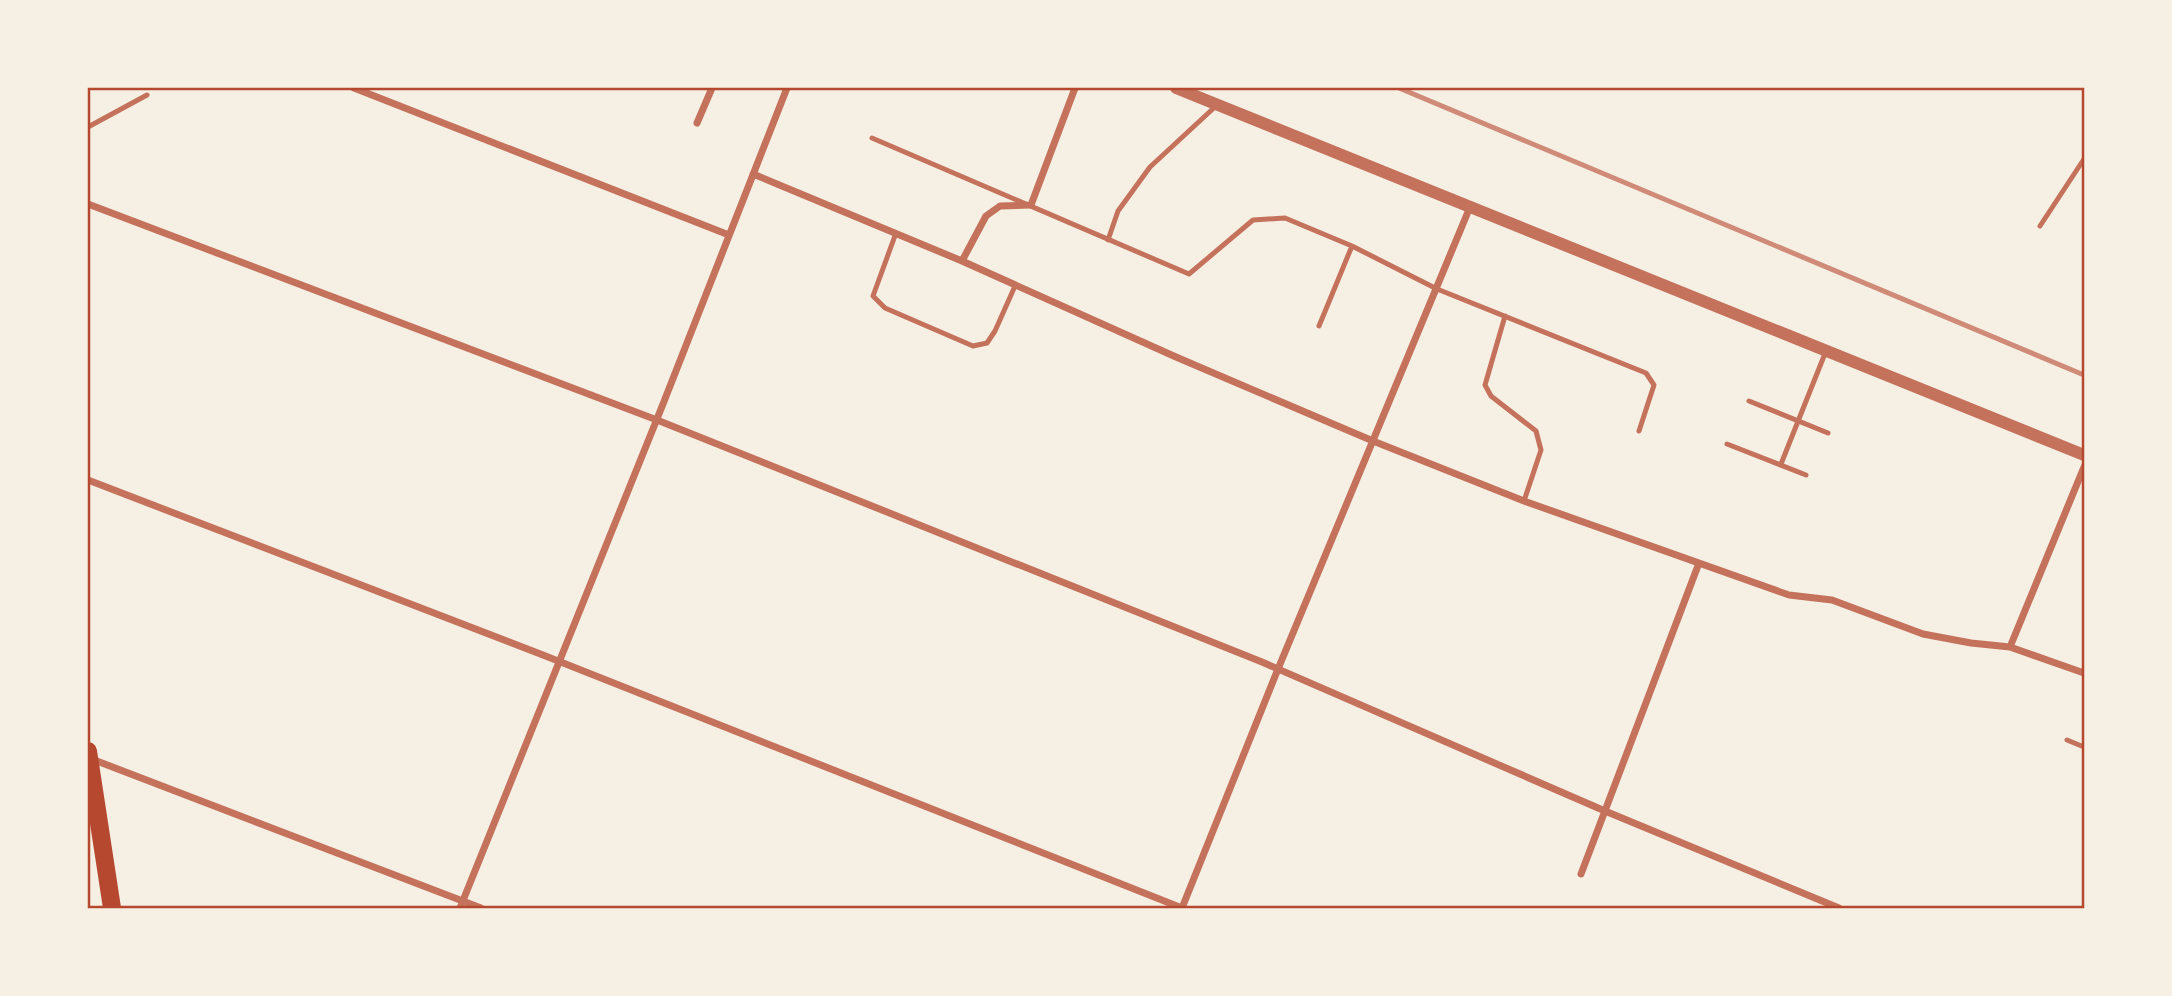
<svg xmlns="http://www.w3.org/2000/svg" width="2172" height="996" font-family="'Roboto Serif',serif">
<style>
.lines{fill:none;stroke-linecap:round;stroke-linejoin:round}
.service{stroke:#c5725c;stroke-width:5}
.minor{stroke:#c5725c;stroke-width:7}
.tertiary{stroke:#c5725c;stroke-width:12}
.primary{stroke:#b5482f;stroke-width:18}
.rail{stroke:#cf8b77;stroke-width:5}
.neatline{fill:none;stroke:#b5482f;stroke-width:2.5}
</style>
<rect width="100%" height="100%" fill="#f6efe4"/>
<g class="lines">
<path class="service" d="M88 127 147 95
M872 138 1189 274 1253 220 1285 218 1352 246 1437 289 1646 373 1654 385 1639 431
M2040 226 2084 159
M896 233 873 296 885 308 973 346 987 343 995 331 1015 286
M1108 240 1118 211 1150 167 1217 105
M1505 316 1485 385 1491 396 1536 431 1541 450 1524 501
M1319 326 1352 246
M1749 401 1828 433
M1727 444 1806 475
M1781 464 1826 351
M2067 740 2084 747"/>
<path class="minor" d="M354 88 729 235
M697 123 712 88
M753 174 962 261 1176 357 1373 441 1524 501 1789 595 1832 600 1923 634 1971 643 2010 647 2084 673
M88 204 657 420 1262 662 1605 811 1839 908
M962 261 986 216 1000 206 1031 205 1075 88
M88 480 543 655 1182 908
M2010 647 2084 467
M89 758 481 908
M1581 874 1699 563
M460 908 663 404 787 88
M1182 908 1278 669 1470 207"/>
<path class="tertiary" d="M1176 88 2084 455"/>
<path class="primary" d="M88 751 112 908"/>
<path class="rail" d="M1399 88 2084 375"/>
</g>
<rect width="2172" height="996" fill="none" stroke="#f6efe4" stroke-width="178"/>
<rect x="89" y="89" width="1994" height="818" class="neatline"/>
</svg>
